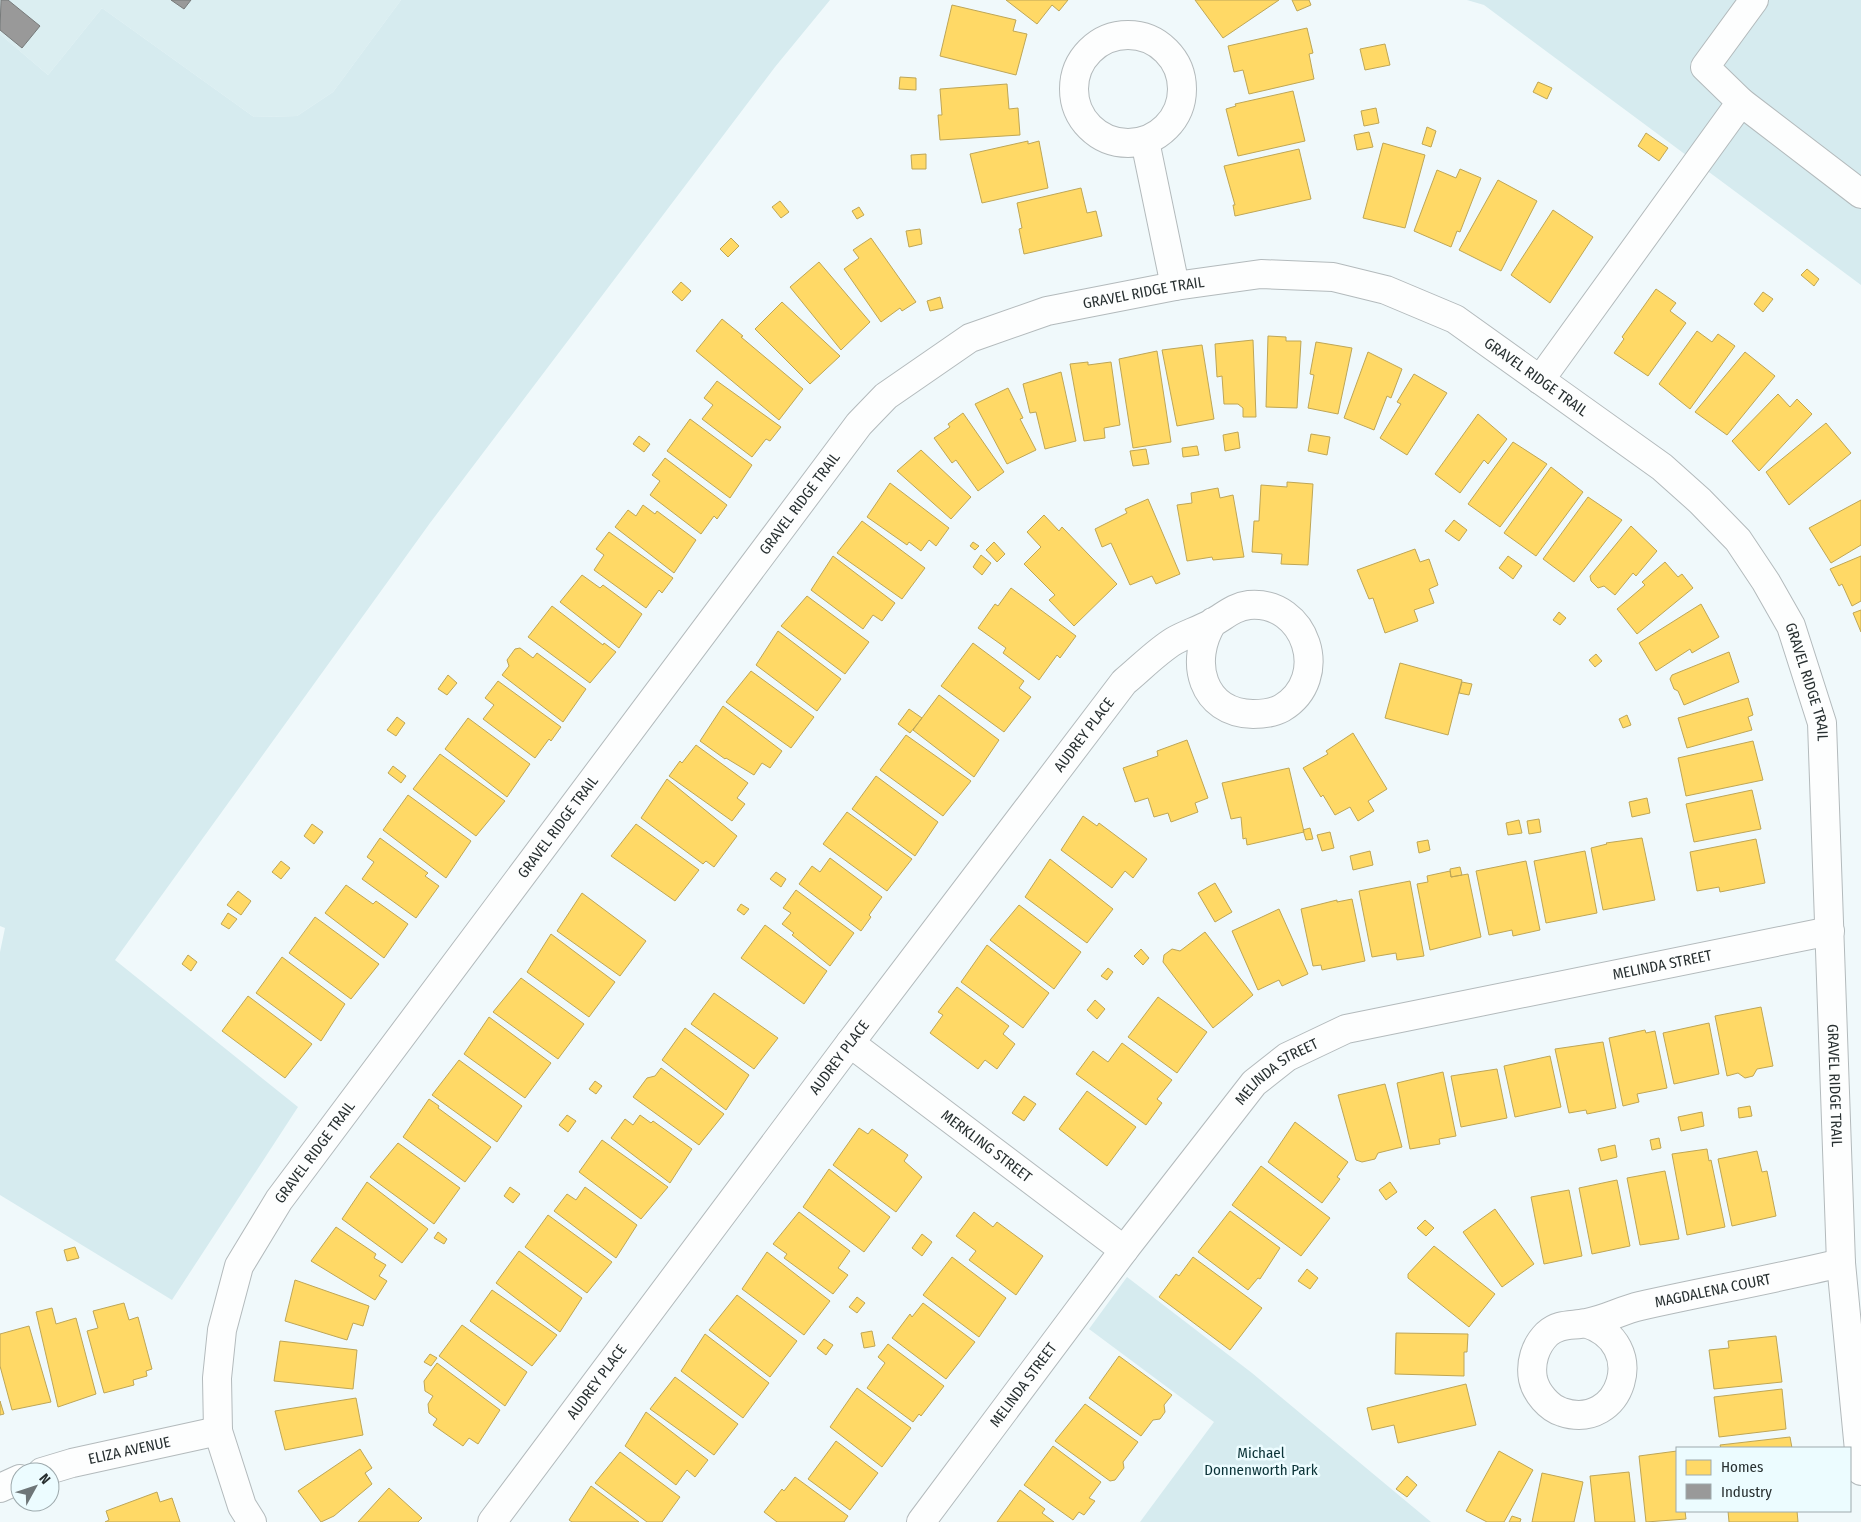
<svg xmlns="http://www.w3.org/2000/svg" width="1861" height="1522" font-family="'Fira Sans Condensed',sans-serif">
<style>
.built{fill:#dbeef1}
.green{fill:#d6ebef}
.homes{fill:#ffd966;stroke:#bea656}
.industry{fill:#999;stroke:#777a7a}
.lines{fill:none;stroke-linecap:round;stroke-linejoin:round}
.minor-casing{stroke:#b3babc;stroke-width:30}
.minor{stroke:#fdfefe;stroke-width:28}
.labels{text-anchor:middle;dominant-baseline:central;stroke-width:5;stroke-linejoin:round;paint-order:stroke}
.street-label{font-size:15px;fill:#283031;stroke:#ecfcff}
.park-label{font-size:15px;fill:#0a3237;stroke:#ecfcff}
</style>
<rect width="100%" height="100%" fill="#f0f9fb"/>
<path class="built" d="M0 0H401L333 92 297 116 254 117 102 8 48 75 0 34Z"/>
<path class="green" d="M401 0H830L775 67 430 523 115 960 298 1107 172 1300 0 1195V952L5 928 0 926V34L48 75 102 8 254 117 297 116 333 92Z
M1467 0H1861V285L1484 5Z
M1127 1277 1252 1373 1431 1522H1140L1214 1422 1089 1329Z"/>
<path class="homes" d="M1006 0H1068L1059 11 1052 5 1037 24Z
M1195 0H1279L1223 38Z
M1292 0H1309L1311 5 1297 11Z
M952 5 1016 20 1013 31 1027 34 1016 75 940 56Z
M1307 28 1313 53 1309 54 1314 79 1249 94 1243 70 1234 72 1228 46Z
M1385 44 1390 65 1365 70 1360 49Z
M900 77 916 78V90L899 89Z
M1538 82 1552 88 1547 99 1533 92Z
M1007 84 1009 109 1018 108 1020 135 940 140 938 115H942L940 89Z
M1293 91 1305 141 1238 156 1226 109 1236 106 1235 104Z
M1376 108 1379 123 1364 126 1361 111Z
M1427 127 1436 131 1431 147 1422 144Z
M1369 132 1373 147 1357 150 1354 135Z
M1646 133 1668 148 1659 161 1638 146Z
M1028 141V144L1039 141 1048 188 982 203 970 154Z
M1383 143 1425 155 1405 228 1363 218Z
M1299 149 1311 199 1235 216 1233 205H1235L1224 166Z
M926 154V169H912L911 155Z
M1460 169 1481 178 1460 232 1457 231 1451 247 1414 231 1437 170 1456 178Z
M1498 180 1537 201 1501 271 1459 250Z
M1081 188 1087 213 1096 211 1102 236 1024 254 1019 229 1022 228 1017 203Z
M780 201 789 212 781 218 772 207Z
M859 207 864 215 857 219 852 211Z
M1553 210 1593 237 1550 303 1511 275Z
M920 229 922 244 909 247 906 231Z
M731 238 739 246 728 257 720 249Z
M871 238 916 302 902 311 900 308 881 322 844 269 859 258 853 250Z
M819 262 870 322 841 350 790 287Z
M1807 269 1819 279 1814 286 1801 275Z
M681 282 691 291 682 301 672 292Z
M1656 289 1676 303 1670 311 1686 323 1648 376 1614 353 1624 339 1622 337Z
M1763 292 1773 299 1763 312 1754 304Z
M940 297 943 308 930 311 927 301Z
M782 302 840 356 810 384 755 329Z
M722 319 743 336 741 337 803 389 779 420 696 351Z
M1697 331 1712 342 1718 334 1735 346 1690 409 1659 384Z
M1268 336 1286 337V341H1301L1297 408 1266 407Z
M1253 340 1256 417H1243V408L1238 404H1224L1222 376 1217 377 1215 344Z
M1316 342 1352 348 1338 414 1308 408 1314 375 1310 374Z
M1202 345 1214 419 1177 426 1162 350Z
M1157 351 1171 442 1133 448 1119 359Z
M1368 352 1402 369 1391 398 1387 396 1374 430 1344 418Z
M1745 352 1775 376 1727 435 1695 412Z
M1088 362V365L1111 362 1120 425 1104 428 1105 438 1084 441 1070 364Z
M1061 372 1076 441 1045 449 1036 412 1030 413 1023 384Z
M1414 374 1447 393 1407 455 1380 438 1401 404 1397 402Z
M717 381 781 427 770 441 766 439 752 457 702 419 713 405 704 398Z
M1008 388 1023 418 1020 419 1036 450 1007 464 975 404Z
M1778 394 1790 407 1797 399 1812 414 1759 471 1732 441Z
M963 413 1004 472 978 491 956 460 952 463 934 438 950 427 948 424Z
M1478 414 1507 439 1488 464 1484 460 1460 493 1435 474Z
M690 419 752 465 730 498 667 451Z
M1826 423 1851 453 1789 505 1766 472Z
M1238 432 1240 448 1225 451 1223 435Z
M1311 434 1330 437 1327 455 1308 451Z
M639 436 650 444 644 452 633 444Z
M1513 442 1547 464 1500 527 1468 504Z
M1197 446 1199 455 1183 457 1182 448Z
M1146 449 1149 464 1133 466 1130 451Z
M921 450 971 497 951 519 897 471Z
M665 458 727 505 717 519 714 516 701 534 650 495 660 481 652 475Z
M1551 467 1583 492 1536 556 1504 533Z
M1287 482 1313 484 1308 565 1281 564 1282 554 1252 552 1254 521H1259L1261 485 1287 487Z
M890 483 949 528 936 546 929 540 921 551 909 542 907 545 867 517Z
M1218 488 1220 498 1233 495 1244 557 1213 560 1212 557 1187 561 1177 505 1192 503 1191 493Z
M1588 497 1622 520 1574 582 1543 559Z
M1148 499 1180 574 1156 584 1152 576 1130 585 1111 543 1102 547 1095 529 1127 513 1125 509Z
M1861 500V545L1831 563 1809 528Z
M643 505 655 514 657 511 696 540 674 573 615 527 628 510 636 516Z
M1044 515 1059 531 1062 527 1117 584 1074 626 1049 600 1055 595 1024 564 1041 547 1027 532Z
M1454 520 1467 530 1459 541 1445 531Z
M862 521 925 568 902 599 837 553Z
M1631 526 1657 551 1636 576 1633 573 1615 595 1604 586 1598 588 1591 581 1590 576Z
M609 532 673 578 662 593 659 590 646 608 594 570 604 555 596 549Z
M973 542 979 546 975 550 970 546Z
M994 542 1005 554 997 562 986 550Z
M1415 549 1420 562 1429 559 1438 585 1429 589 1434 603 1414 610 1418 621 1385 633 1373 598 1369 599 1357 570Z
M981 555 991 563 982 575 973 567Z
M833 556 895 603 882 621 873 615 863 629 811 590Z
M1508 556 1522 566 1513 579 1499 568Z
M1861 556V601L1852 606 1842 584 1839 586 1830 569Z
M1665 562 1678 577 1682 574 1693 588 1637 634 1617 609 1645 585 1642 582Z
M582 575 600 588 603 585 642 614 619 648 560 602Z
M1011 588 1076 636 1060 658 1057 655 1039 680 1003 653 1006 648 978 628 995 604 998 606Z
M807 596 869 642 845 674 781 626Z
M1701 604 1719 637 1692 653 1690 649 1656 671 1639 643Z
M552 606 603 645 604 643 616 652 590 683 528 637Z
M1861 610V632L1853 613Z
M1559 612 1566 618 1560 625 1553 620Z
M778 631 841 679 817 711 756 665Z
M973 643 1024 681 1019 688 1031 697 1004 732 941 686Z
M520 648 533 658 537 653 586 689 563 722 502 675 509 666 507 660 515 649Z
M1729 652 1739 682 1684 705 1678 691 1674 689 1670 679 1672 675Z
M1596 654 1602 661 1595 667 1589 660Z
M1400 663 1462 680 1448 735 1385 718Z
M751 671 814 717 791 748 726 702Z
M448 675 457 683 447 695 438 689Z
M498 681 561 727 551 741 549 739 535 758 483 719 494 705 485 698Z
M1462 682 1472 684 1469 695 1459 693Z
M939 695 999 740 974 777 913 730Z
M1748 698 1753 715 1748 717 1752 730 1687 748 1678 718Z
M723 706 782 751 770 768 762 763 754 775 726 758 725 759 700 741Z
M909 709 922 718 910 733 898 724Z
M1627 715 1631 725 1623 728 1619 719Z
M397 717 405 723 396 736 387 730Z
M468 718 530 764 507 797 445 749Z
M1353 733 1387 789 1368 801 1374 811 1358 821 1350 807 1335 815 1323 795 1321 797 1303 768 1328 754 1326 751Z
M906 735 971 781 943 816 880 770Z
M1187 740 1208 798 1195 803 1198 812 1171 822 1168 813 1154 817 1148 798 1135 802 1123 768 1158 756 1157 751Z
M1753 741 1763 780 1686 796 1678 758Z
M696 745 748 783 737 798 745 804 732 821 669 776 680 761 682 763Z
M440 754 505 801 476 836 413 789Z
M393 766 406 776 401 783 388 773Z
M1289 768 1304 832 1247 845 1246 838 1243 839 1241 817 1231 819 1222 783Z
M876 776 938 822 915 856 852 809Z
M667 779 737 836 714 867 706 861 703 864 641 818Z
M1752 790 1761 829 1694 842 1686 804Z
M408 795 471 841 446 878 383 830Z
M1647 798 1650 813 1632 817 1629 802Z
M847 812 912 859 887 891 823 844Z
M1083 816 1097 826 1099 823 1147 859 1133 878 1125 871 1112 888 1061 850Z
M1539 819 1541 832 1529 834 1527 821Z
M1519 820 1522 833 1508 835 1506 823Z
M312 824 323 832 314 844 304 836Z
M636 824 699 870 675 901 611 856Z
M1310 828 1313 839 1306 840 1303 830Z
M1330 832 1334 848 1322 851 1317 835Z
M380 838 428 873 425 876 439 886 416 918 362 879 374 862 367 857Z
M1642 838 1655 900 1603 910 1591 848 1607 844 1606 843Z
M1756 839 1765 883 1720 892 1719 887 1697 891 1690 852Z
M1428 840 1430 850 1419 853 1417 842Z
M1370 851 1373 865 1353 870 1350 856Z
M1585 851 1597 913 1546 923 1534 861Z
M830 858 882 897 869 915 871 917 861 931 799 884 812 866 820 872Z
M1050 859 1113 909 1087 943 1025 897Z
M281 861 290 868 281 879 272 872Z
M1526 861 1540 930 1513 936 1512 930 1489 935 1476 871Z
M1460 867 1462 875 1451 877 1450 869Z
M1450 871 1451 877 1468 874 1481 937 1430 950 1417 884 1428 882 1427 876Z
M776 872 786 879 781 887 770 879Z
M1410 881 1424 956 1397 960 1396 953 1372 957 1359 891Z
M1215 883 1232 912 1215 922 1198 893Z
M346 885 373 904 376 901 408 924 384 958 325 913Z
M796 890 854 933 830 966 792 935 794 933 782 924 791 913 783 908Z
M238 891 251 901 241 915 227 905Z
M582 893 646 941 620 976 557 931Z
M1352 899 1365 961 1322 970 1321 965 1313 966 1301 909 1337 900V902Z
M741 904 749 909 744 915 737 910Z
M1019 905 1081 952 1054 989 990 940Z
M1279 909 1308 974 1282 986 1279 980 1258 990 1232 931Z
M228 913 237 919 229 929 221 924Z
M315 917 379 964 351 999 289 953Z
M765 925 827 971 804 1004 741 958Z
M1205 932 1253 995 1213 1028 1163 962 1164 955 1172 949 1180 951Z
M551 934 615 982 589 1017 527 972Z
M987 945 1049 993 1023 1028 961 982Z
M1141 949 1149 958 1143 965 1134 956Z
M188 955 197 962 191 971 182 964Z
M282 957 345 1004 321 1041 256 993Z
M1108 968 1113 972 1107 980 1101 976Z
M521 978 584 1024 558 1059 493 1012Z
M957 987 1009 1026 1003 1034 1015 1044 997 1069 985 1060 978 1069 930 1033 943 1015 938 1012Z
M714 993 778 1038 754 1069 691 1024Z
M248 996 312 1044 285 1078 222 1031Z
M1158 997 1207 1032 1177 1073 1128 1037Z
M1095 1000 1105 1009 1097 1019 1087 1010Z
M1761 1007 1773 1066 1757 1069 1753 1076 1745 1078 1738 1073 1727 1076 1715 1016Z
M489 1017 551 1063 525 1098 464 1054Z
M1709 1023 1719 1074 1674 1084 1663 1033Z
M685 1028 749 1075 726 1110 662 1060Z
M1645 1030 1646 1033 1655 1031 1667 1088 1637 1094 1639 1102 1623 1106 1609 1038Z
M1603 1042 1616 1108 1587 1114 1586 1110 1569 1113 1555 1049Z
M1122 1043 1172 1080 1157 1099 1162 1103 1146 1125 1076 1074 1093 1051 1108 1062Z
M1550 1056 1561 1107 1515 1117 1504 1066Z
M459 1060 522 1106 497 1142 432 1095Z
M661 1068 724 1114 699 1145 633 1097 647 1078 655 1076Z
M1497 1069 1507 1118 1461 1127 1451 1076Z
M1443 1072 1456 1136 1439 1139 1440 1144 1410 1149 1397 1083Z
M595 1081 602 1086 596 1094 589 1089Z
M1385 1084 1402 1147 1378 1153 1375 1159 1362 1162 1356 1160 1338 1095Z
M1087 1091 1136 1127 1107 1166 1059 1129Z
M1024 1096 1036 1104 1024 1121 1012 1113Z
M429 1099 439 1106 438 1108 491 1147 465 1182 403 1137Z
M1750 1106 1752 1116 1739 1118 1738 1108Z
M1702 1112 1704 1126 1681 1131 1678 1117Z
M567 1115 576 1121 568 1132 559 1125Z
M640 1115 651 1123 653 1121 692 1149 670 1183 611 1138 625 1119 633 1125Z
M1295 1122 1348 1162 1337 1177 1340 1179 1322 1203 1268 1162Z
M859 1128 868 1134 872 1129 908 1155 904 1161 922 1177 896 1212 833 1165Z
M1659 1138 1661 1148 1652 1150 1650 1140Z
M602 1140 668 1187 641 1219 579 1172Z
M398 1143 460 1188 434 1224 370 1177Z
M1615 1145 1617 1157 1601 1161 1598 1149Z
M1707 1149 1709 1161 1711 1160 1725 1227 1687 1235 1672 1154Z
M1757 1151 1762 1172 1767 1171 1776 1216 1732 1226 1718 1159Z
M1261 1166 1330 1218 1301 1256 1232 1205Z
M829 1169 890 1217 864 1252 803 1207Z
M1665 1171 1679 1239 1640 1245 1627 1178Z
M1617 1180 1630 1246 1592 1254 1579 1188Z
M367 1182 428 1229 402 1263 342 1219Z
M1390 1182 1397 1192 1386 1200 1379 1190Z
M510 1187 520 1194 513 1203 504 1196Z
M585 1187 637 1225 616 1258 554 1211 567 1194 576 1200Z
M1569 1190 1582 1256 1544 1264 1531 1197Z
M1495 1209 1534 1264 1502 1287 1463 1232Z
M1230 1211 1280 1248 1260 1279 1258 1278 1248 1290 1198 1252Z
M799 1212 850 1251 838 1268 848 1275 833 1294 784 1258 787 1254 773 1244Z
M974 1212 993 1227 997 1222 1043 1256 1016 1295 969 1260 976 1251 956 1236Z
M548 1215 612 1262 587 1293 525 1247Z
M1425 1220 1434 1228 1426 1236 1417 1228Z
M336 1227 376 1254 374 1258 386 1265 379 1276 387 1281 375 1300 311 1261Z
M438 1232 447 1239 444 1244 434 1238Z
M922 1234 932 1242 922 1256 912 1248Z
M1434 1246 1495 1294 1469 1327 1408 1278V1274Z
M75 1247 79 1258 67 1261 64 1250Z
M519 1251 582 1298 560 1332 496 1283Z
M767 1252 830 1301 804 1335 742 1289Z
M952 1257 1006 1298 979 1337 923 1295Z
M1193 1257 1262 1308 1230 1350 1159 1297 1176 1274 1179 1276Z
M1307 1269 1318 1278 1310 1289 1298 1281Z
M295 1280 369 1306 363 1326 353 1323 347 1340 285 1321Z
M492 1290 557 1335 532 1366 470 1321Z
M737 1295 797 1341 770 1377 709 1330Z
M857 1297 865 1303 857 1313 849 1307Z
M124 1303 129 1320 138 1317 152 1369 146 1371 147 1376 133 1380 134 1385 104 1393 87 1331 98 1328 93 1311Z
M923 1303 975 1342 946 1379 892 1338 910 1314 912 1317Z
M52 1308 56 1324 76 1318 96 1394 58 1407 36 1312Z
M462 1325 527 1372 505 1406 439 1356Z
M29 1326 51 1402 12 1410 0 1366V1334Z
M872 1331 875 1346 864 1348 861 1333Z
M1396 1333 1468 1334 1467 1352H1464V1376L1395 1374Z
M705 1334 769 1383 743 1418 681 1371Z
M1776 1336 1782 1382 1714 1389 1709 1350 1729 1348 1728 1341Z
M824 1339 833 1345 826 1355 817 1348Z
M280 1341 357 1350 353 1389 274 1381Z
M888 1344 944 1386 921 1416 919 1414 913 1422 867 1388 885 1363 878 1357Z
M430 1354 437 1358 431 1366 424 1362Z
M1119 1356 1172 1395 1164 1405 1165 1412 1160 1419 1153 1420 1141 1436 1089 1398Z
M437 1363 500 1410 478 1444 469 1438 463 1446 433 1425 437 1419 429 1413 428 1404 433 1396 425 1391 424 1381Z
M675 1377 738 1424 714 1455 650 1409Z
M1466 1384 1476 1425 1398 1443 1394 1425 1372 1430 1367 1408Z
M857 1388 911 1428 882 1467 830 1427Z
M1782 1389 1786 1429 1719 1437 1714 1397Z
M356 1398 363 1435 285 1450 275 1411Z
M0 1401 4 1414 0 1415Z
M1085 1404 1138 1442 1123 1462 1124 1468 1115 1480 1110 1481 1055 1441Z
M646 1412 708 1460 695 1477 687 1470 676 1485 625 1446Z
M1790 1437 1792 1448H1721L1720 1445Z
M836 1441 878 1473 850 1510 808 1479Z
M1053 1446 1101 1482 1089 1498 1095 1501 1084 1515 1079 1512 1073 1520 1024 1485Z
M360 1449 372 1468 365 1473 372 1484 334 1516 321 1522 298 1491Z
M1499 1451 1533 1470 1504 1522H1487L1466 1511Z
M1677 1451V1511H1685L1686 1519 1646 1522 1639 1456Z
M620 1452 680 1497 662 1522H647L595 1483Z
M1629 1472 1635 1522H1595L1590 1476Z
M1542 1473 1583 1482 1574 1522H1532Z
M1407 1476 1417 1485 1407 1497 1396 1489Z
M795 1477 848 1516 844 1522H777L764 1512 782 1489 784 1491Z
M591 1486 639 1522H572L569 1520Z
M389 1488 422 1518 418 1522H358Z
M1020 1490 1045 1509 1042 1513 1054 1522H997Z
M157 1492 160 1502 172 1498 180 1522H105L109 1520 106 1511Z
M1728 1511H1797L1798 1522H1729Z
M1512 1516 1521 1519 1520 1522H1509Z"/>
<path class="industry" d="M1 0H8L40 26 22 48 0 30Z
M171 0H191L184 9Z"/>
<g class="lines">
<g class="minor-casing">
<g id="minor">
<circle cx="1128" cy="89" r="54"/>
<path d="M1741 102 1705 67 1754 0"/>
<path d="M1145 141 1175 286"/>
<path d="M1540 380 1741 102 1861 194"/>
<path id="s1" d="M850 1043 1124 1250"/>
<path id="s2" d="M1585 1323C1651 1343 1621 1432 1562 1412 1549 1408 1536 1393 1533 1379 1530 1363 1535 1346 1547 1334 1559 1323 1572 1326 1586 1323 1605 1320 1622 1310 1640 1306 1707 1291 1774 1279 1841 1263"/>
<path id="s3" d="M42 1472 72 1463 218 1431"/>
<path d="M0 1488 20 1479"/>
<path id="s4" d="M252 1522 242 1506 218 1431 217 1378 222 1330 239 1266 279 1200 859 424 886 396 970 338 1047 311 1175 286 1261 274 1333 277 1386 290 1455 319 1662 467 1700 501 1738 540 1766 582 1791 626 1822 723 1841 1263 1861 1471"/>
<path id="s5" d="M492 1522 850 1043 1124 682C1140 669 1156 652 1174 641 1186 634 1200 630 1212 623 1225 616 1233 607 1249 605 1306 600 1332 678 1282 708 1273 713 1263 714 1253 714 1202 713 1188 661 1213 622"/>
<path id="s6" d="M921 1522 1124 1250 1254 1083 1287 1057 1346 1029 1830 931"/>
</g>
</g>
<use href="#minor" class="minor"/>
</g>
<g class="labels">
<g class="street-label">
<text stroke="none"><textPath href="#s4" startOffset="1632">GRAVEL RIDGE TRAIL</textPath></text>
<text stroke="none"><textPath href="#s4" startOffset="2052">GRAVEL RIDGE TRAIL</textPath></text>
<text stroke="none"><textPath href="#s4" startOffset="1212">GRAVEL RIDGE TRAIL</textPath></text>
<text stroke="none"><textPath href="#s4" startOffset="2472">GRAVEL RIDGE TRAIL</textPath></text>
<text stroke="none"><textPath href="#s5" startOffset="985">AUDREY PLACE</textPath></text>
<text stroke="none"><textPath href="#s4" startOffset="808">GRAVEL RIDGE TRAIL</textPath></text>
<text stroke="none"><textPath href="#s6" startOffset="981">MELINDA STREET</textPath></text>
<text stroke="none"><textPath href="#s5" startOffset="580">AUDREY PLACE</textPath></text>
<text stroke="none"><textPath href="#s6" startOffset="576">MELINDA STREET</textPath></text>
<text stroke="none"><textPath href="#s4" startOffset="2878">GRAVEL RIDGE TRAIL</textPath></text>
<text stroke="none"><textPath href="#s1" startOffset="171">MERKLING STREET</textPath></text>
<text stroke="none"><textPath href="#s4" startOffset="402">GRAVEL RIDGE TRAIL</textPath></text>
<text stroke="none"><textPath href="#s2" startOffset="418">MAGDALENA COURT</textPath></text>
<text stroke="none"><textPath href="#s5" startOffset="175">AUDREY PLACE</textPath></text>
<text stroke="none"><textPath href="#s6" startOffset="171">MELINDA STREET</textPath></text>
<text stroke="none"><textPath href="#s3" startOffset="90">ELIZA AVENUE</textPath></text>
</g>
<g class="park-label">
<text x="1261" y="1453">Michael<tspan x="1261" dy="17">Donnenworth Park</tspan></text>
</g>
</g>
<rect x="1676" y="1447" width="175" height="65" fill="#ecfcff" stroke="#9eaaad"/>
<rect x="1686" y="1460" width="25" height="15" fill="#ffd966" stroke="#9eaaad"/>
<text x="1721" y="1472" font-size="15" fill="#283031">Homes</text>
<rect x="1686" y="1484" width="25" height="15" fill="#999999" stroke="#9eaaad"/>
<text x="1721" y="1497" font-size="15" fill="#283031">Industry</text>
<g transform="translate(35 1487) rotate(50)"><circle r="24" fill="#ecfcff" stroke="#9eaaad"/>
<path d="M0-4L9 19L0 12L-9 19Z" fill="#6e7678"/>
<text y="-8" font-size="14" font-weight="bold" text-anchor="middle" fill="#283031">N</text>
</g>
</svg>
